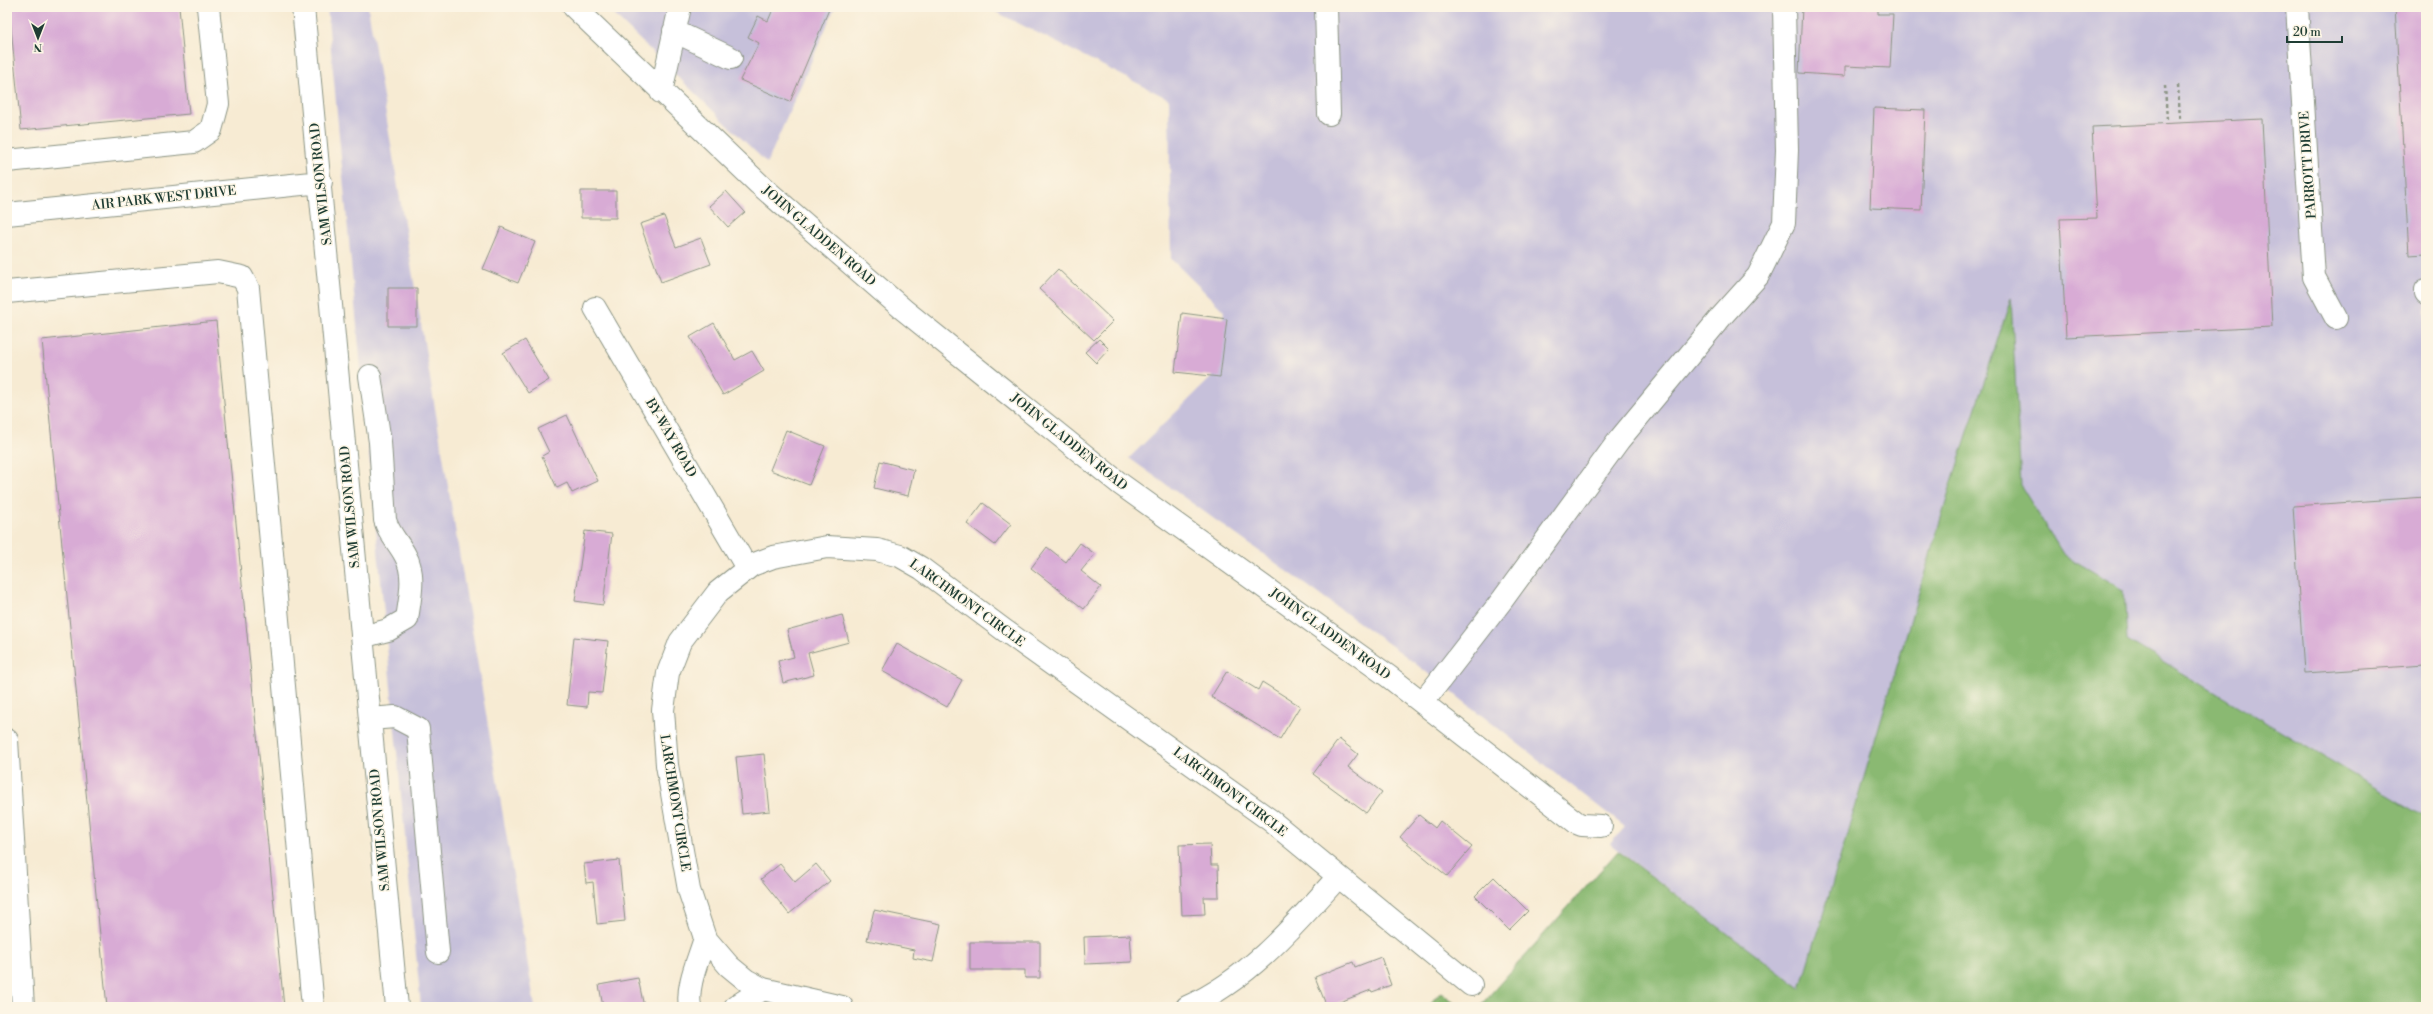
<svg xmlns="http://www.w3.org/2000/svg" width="2433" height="1014" font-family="'Libre Bodoni',serif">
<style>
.industrial{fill:#c6c0da}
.forest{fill:#8ab972;stroke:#547b53}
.building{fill:#d8abd5}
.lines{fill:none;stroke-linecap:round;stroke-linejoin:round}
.minor-casing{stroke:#8b9484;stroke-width:24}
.path{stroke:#8b9484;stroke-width:2.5;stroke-dasharray:3 3;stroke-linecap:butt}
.minor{stroke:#fff;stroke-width:22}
.labels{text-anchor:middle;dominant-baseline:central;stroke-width:3;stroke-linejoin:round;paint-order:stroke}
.street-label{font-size:13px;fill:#1f3d34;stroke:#fcf5e5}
</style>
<rect width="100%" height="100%" fill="#fcf5e5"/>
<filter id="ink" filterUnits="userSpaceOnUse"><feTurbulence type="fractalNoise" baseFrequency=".025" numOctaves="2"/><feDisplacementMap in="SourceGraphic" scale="8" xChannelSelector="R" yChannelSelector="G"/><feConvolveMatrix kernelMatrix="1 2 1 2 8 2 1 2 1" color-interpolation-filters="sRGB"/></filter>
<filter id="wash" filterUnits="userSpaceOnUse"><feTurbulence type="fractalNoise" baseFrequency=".012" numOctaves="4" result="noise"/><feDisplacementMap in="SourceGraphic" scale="16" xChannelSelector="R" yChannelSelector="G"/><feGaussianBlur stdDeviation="0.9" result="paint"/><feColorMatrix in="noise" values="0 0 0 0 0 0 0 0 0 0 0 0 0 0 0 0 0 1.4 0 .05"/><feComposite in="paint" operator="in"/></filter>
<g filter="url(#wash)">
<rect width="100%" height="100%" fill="#f7ebd3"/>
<path class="industrial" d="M327 7H368L535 1007H421Z
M606 7H835L767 163Z
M986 7H2426V818L2127 640 2124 590 2063 554 2021 486 2010 300 1801 989 1610 844 1625 827 1403 654 1129 458 1215 374 1224 311 1171 259 1169 99Z"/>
<path class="forest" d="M2011 298 2021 486 2063 554 2124 590 2127 640 2426 818V1007H1479L1618 851 1801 989 1949 491Z
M1441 992 1459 1007H1428Z"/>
<g id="blocks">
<path class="building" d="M9 7H179L189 114 21 130Z
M774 7H830L790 102 740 80 759 43 748 37 758 16 768 21Z
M1802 7H1878V14H1893L1890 68 1845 66V76L1799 73Z
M2395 7H2426V254L2409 255Z
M1874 108 1925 110 1921 210 1870 208Z
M2262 119 2272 327 2066 337 2060 219 2097 218 2092 127Z
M581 191H616V218H581Z
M726 191 745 212 728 227 709 206Z
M664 216 676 247 701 238 711 264 661 282 640 224Z
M501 227 535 242 518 283 483 269Z
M1058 269 1113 321 1094 340 1039 289Z
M388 288H417V326H388Z
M1182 313 1227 319 1220 377 1175 372Z
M216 321 284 1007H107L42 340Z
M714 323 735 360 752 351 764 371 723 395 690 337Z
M1099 339 1109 349 1096 363 1085 352Z
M525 340 549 380 528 393 503 353Z
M567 415 598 481 572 493 567 483 557 488 542 456 549 452 538 429Z
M786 430 825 446 809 485 770 470Z
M880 461 914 470 908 496 874 488Z
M2426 497V665L2304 673 2293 506Z
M983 503 1011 524 995 545 967 524Z
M585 531 612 534 603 605 575 601Z
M1080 543 1095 554 1081 571 1101 587 1084 609 1031 568 1047 547 1066 562Z
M842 615 849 642 808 653 814 675 783 683 778 661 794 657 787 630Z
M574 637 608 641 602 693 588 692 587 707 567 705Z
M897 644 962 680 947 707 882 671Z
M1227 671 1258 690 1262 682 1300 706 1280 739 1211 697Z
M1339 739 1358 754 1348 767 1382 792 1366 813 1313 774Z
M764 754 770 811 742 814 736 757Z
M1419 815 1435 828 1440 821 1472 847 1447 876 1400 837Z
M1210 844 1211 865H1218L1219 897H1204L1205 914 1182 915 1179 845Z
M619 860 625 921 597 924 593 882 586 883 584 864Z
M780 864 795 882 816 864 830 881 789 914 761 879Z
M1494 877 1528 911 1509 930 1475 896Z
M874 910 941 924 933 962 913 958 914 950 867 940Z
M1130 935 1132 962 1085 964 1084 937Z
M970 942H1040V978H1025V970H970Z
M1381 957 1391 985 1372 992 1371 990 1327 1007 1315 977 1353 962 1355 967Z
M638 978 644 1007H603L599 985Z"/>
</g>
</g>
<g filter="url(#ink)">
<use href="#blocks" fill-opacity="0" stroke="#8b9484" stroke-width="1"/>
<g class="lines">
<g class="minor-casing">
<path id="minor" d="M303 7 397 1007
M574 7 759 184 904 310 1119 483 1388 676 1577 823 1582 825 1601 826
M1326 7 1329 114
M2297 7 2314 277 2336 318
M674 31 731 58
M661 92 680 7
M7 161 194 142 211 130 218 104 208 7
M7 214 321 182
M2426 290V293
M7 292 218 272 242 277 248 288 313 1007
M595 308 747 568
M362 637 388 630 407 619C410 598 416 574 405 555 398 542 389 534 385 520L380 442 370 376
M1423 702 1503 599 1619 440 1721 317 1758 276 1784 223 1787 150 1784 7
M370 719 395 717 418 729 438 952
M7 740 23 1007
M690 1007C686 985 699 959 705 938
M735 1007 763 989
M842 1007 763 989 746 980 729 966 705 938 689 890 667 765 663 710 668 673 680 642 718 592 752 565 773 557 827 547 877 550 900 556 921 568 1004 630 1270 820 1471 985
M1187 1007C1249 979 1294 926 1338 877"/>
</g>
<path class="path" d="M2178 85 2180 119
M2165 86 2167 120"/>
<use href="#minor" class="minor"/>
</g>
</g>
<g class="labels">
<g class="street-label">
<text transform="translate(2308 165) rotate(-94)">PARROTT DRIVE</text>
<text transform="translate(321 184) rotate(-96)">SAM WILSON ROAD</text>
<text transform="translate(164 198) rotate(-6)">AIR PARK WEST DRIVE</text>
<text transform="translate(819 236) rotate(41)">JOHN GLADDEN ROAD</text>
<text transform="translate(671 438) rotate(60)">BY-WAY ROAD</text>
<text transform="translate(1069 442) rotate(39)">JOHN GLADDEN ROAD</text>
<text transform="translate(350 507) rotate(-95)">SAM WILSON ROAD</text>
<text transform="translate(967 603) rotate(36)">LARCHMONT CIRCLE</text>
<text transform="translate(1330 634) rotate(36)">JOHN GLADDEN ROAD</text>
<text transform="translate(1230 792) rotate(37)">LARCHMONT CIRCLE</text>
<text transform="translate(675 803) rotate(81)">LARCHMONT CIRCLE</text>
<text transform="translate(380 830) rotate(-95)">SAM WILSON ROAD</text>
</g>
</g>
<rect width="2433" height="1014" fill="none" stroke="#fcf5e5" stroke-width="24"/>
<g transform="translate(38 38) rotate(180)" stroke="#fcf5e5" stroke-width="3" paint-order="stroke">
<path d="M0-3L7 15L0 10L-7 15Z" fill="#1f3d34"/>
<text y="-6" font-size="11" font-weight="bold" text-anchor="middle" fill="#1f3d34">N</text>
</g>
<path d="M2287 36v6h55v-6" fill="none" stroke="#1f3d34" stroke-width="2"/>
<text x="2293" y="36" font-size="12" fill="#1f3d34" stroke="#fcf5e5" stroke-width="3" paint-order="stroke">20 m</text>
</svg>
